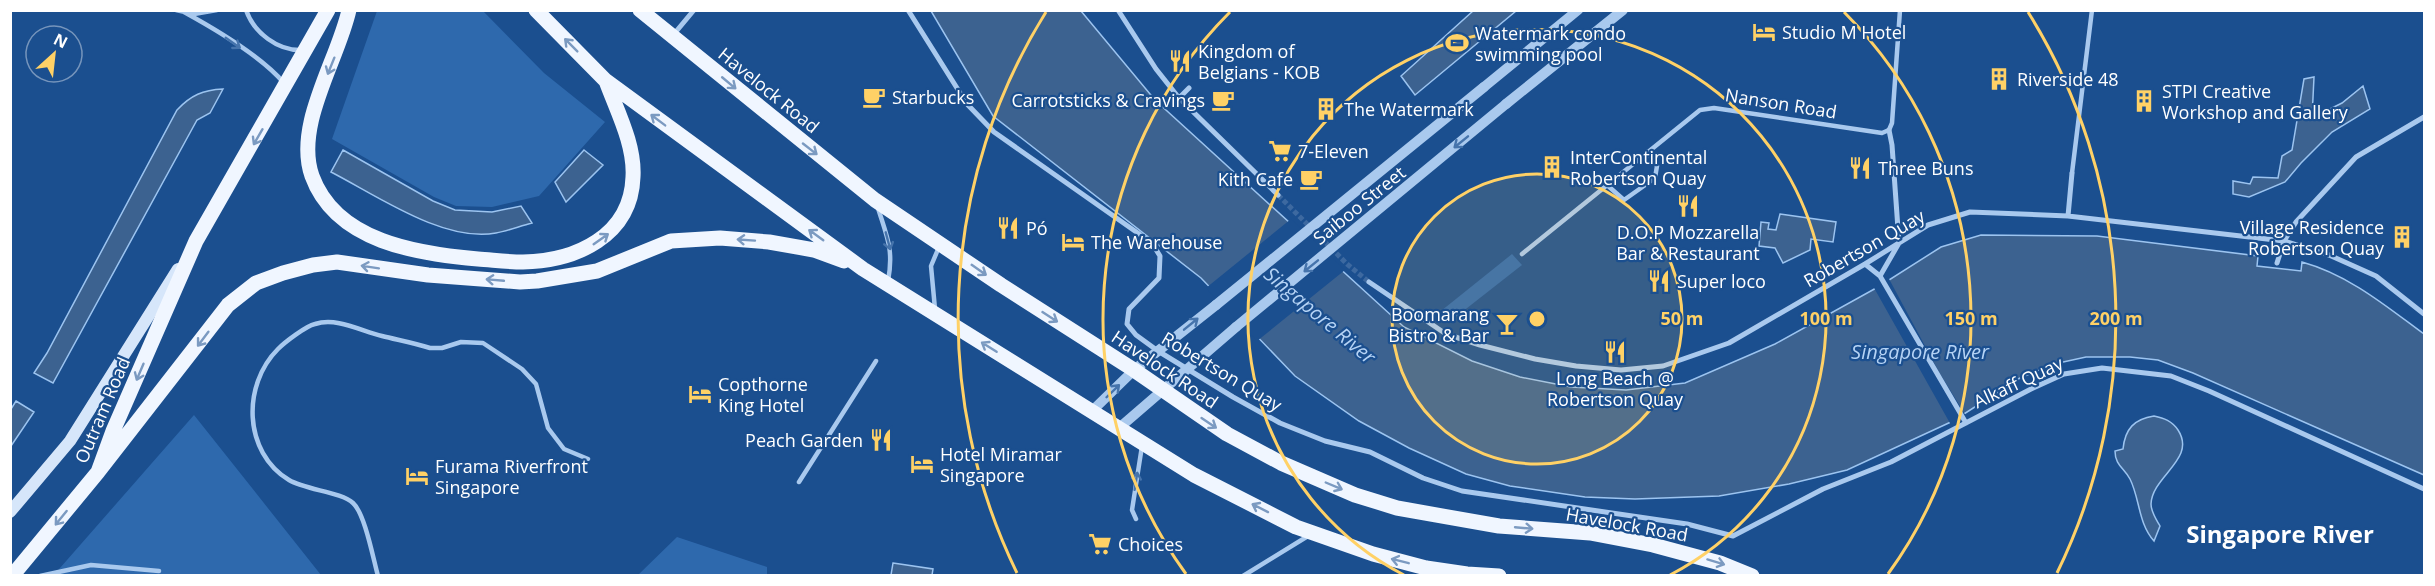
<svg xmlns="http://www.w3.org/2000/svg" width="2435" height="586" font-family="'Open Sans',sans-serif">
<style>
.green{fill:#2e69ad}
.water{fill:#3c6290;stroke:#9cc4f0;stroke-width:1.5}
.pier{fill:#1b4f8f}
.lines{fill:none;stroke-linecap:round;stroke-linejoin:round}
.pedestrian-tunnel{stroke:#3d69a0;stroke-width:5;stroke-dasharray:5 2.5;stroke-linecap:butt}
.service{stroke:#a9c9ee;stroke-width:4.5}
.pedestrian{stroke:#a9c9ee;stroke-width:5}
.tertiary{stroke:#a9c9ee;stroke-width:10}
.secondary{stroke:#d6e6fa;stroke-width:12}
.primary{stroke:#f0f6ff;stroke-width:15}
.tertiary-bridge{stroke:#a9c9ee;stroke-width:10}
.oneway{stroke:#4674ac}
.oneway2{stroke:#7b9ac1}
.ring{fill:none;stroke:#ffd166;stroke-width:3}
.labels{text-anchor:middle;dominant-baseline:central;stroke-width:4.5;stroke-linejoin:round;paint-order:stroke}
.poi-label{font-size:18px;fill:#fff;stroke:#1b4f8f;text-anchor:start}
.street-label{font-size:18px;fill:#fff;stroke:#1b4f8f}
.water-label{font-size:20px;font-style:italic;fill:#b5d3f5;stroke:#1b4f8f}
.district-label{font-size:24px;font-weight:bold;fill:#fff;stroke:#1b4f8f}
.centre{fill:#ffd166;stroke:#1b4f8f;stroke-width:3}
.ring-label{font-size:18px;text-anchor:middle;font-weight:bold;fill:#ffd166;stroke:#1b4f8f;stroke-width:4.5;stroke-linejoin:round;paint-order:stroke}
</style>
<rect width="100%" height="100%" fill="#1b4f8f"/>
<path class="green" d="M377 11H483L544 73 605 122 539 196 492 207 456 206 434 197 332 139Z
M1512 254 1522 265 1448 323 1436 315Z
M194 415 321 575 53 576Z
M677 537 767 567V575H638Z"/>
<path class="water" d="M931 11H1081L1155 100 1404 327 1472 361 1520 377 1571 387 1626 390 1685 383 1775 344 1878 287 1941 247 1981 235 2097 236 2258 256 2257 266 2301 271 2302 262C2349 275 2386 306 2424 334V475L2193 373 2158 360 2130 357H2086L2054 364 2020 378 1953 421 1847 470 1789 484 1719 496 1635 499 1585 497 1510 486 1466 474 1409 448 1359 421 1295 376 1201 278 993 116Z
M1473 11H1516L1415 95 1401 76Z
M2314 77 2312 118 2342 103 2363 86 2370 109 2332 132 2301 163 2285 182 2249 197 2233 194V181L2250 184 2253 177 2278 178 2282 156 2292 150 2304 79Z
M223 89 210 113 197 120 53 383 34 373 47 353 177 110C191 95 203 90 223 89Z
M343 150 433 201 455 210 492 212 521 206 532 223C520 226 508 231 496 233 444 243 376 195 331 172Z
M584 150 603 165 566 202 555 182Z
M1780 214 1836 222 1833 242 1811 239 1810 250 1783 263 1775 248 1759 246 1761 222 1769 223 1768 229 1776 230Z
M16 401 34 412 11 446V409Z
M2154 416C2164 418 2172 421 2178 430 2197 459 2152 476 2151 504 2151 512 2156 519 2160 526L2154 541C2138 523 2140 499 2130 479 2124 468 2115 465 2115 451L2123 449C2125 429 2134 419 2154 416Z
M893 563 933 569 932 575H891Z"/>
<path class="pier" d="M1291 219 1345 270 1257 341 1206 288Z
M1888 277 1939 372 1966 416 1951 425 1873 286Z"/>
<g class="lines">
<path class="pedestrian-tunnel" d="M1278 195 1347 264 1369 282"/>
<path class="service" d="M176 10 194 14 217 10
M246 10C254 33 278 51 302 50
M184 12C215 29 261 56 284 83
M2072 173 2092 10
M1607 185 1624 200 1655 178 1657 166 1647 152
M878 208C887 237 894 250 888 281
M1522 254 1700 110 1714 108 1882 133 1889 130 1892 123 1900 10
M935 309 931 266 939 247
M799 482 876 361
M1136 519 1132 510 1142 446
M40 576 91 565 159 571
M378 576C373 558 365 514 353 503 341 492 306 490 289 480 243 452 242 385 278 349 285 342 306 326 315 324 337 317 361 331 382 336 398 340 414 343 430 348H442L461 342 483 343 522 369 536 384 548 428 564 449 588 459
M1243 576 1308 536"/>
<path class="pedestrian" d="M908 10 967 104 994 132 1152 243 1160 256 1159 278 1129 309 1127 324 1136 335 1158 351 1233 397 1280 423 1325 441 1370 452 1423 478 1462 491 1687 524 1733 536 1823 489 1891 462 2031 389 2064 374 2102 368 2171 376 2209 391 2424 489
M1118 10 1156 69 1179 98 1278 195
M674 34 694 10
M1179 98 1189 88
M2068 216 2072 173
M2277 263 2284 241 2296 222 2356 157 2424 117
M1865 264 1880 276 1966 423
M1880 276 1899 243 1892 145 1889 130
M1369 282 1446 334 1480 345 1535 359 1576 366 1621 370 1663 366 1729 343 1865 264 1928 225 1970 212 2068 216 2284 241 2329 255 2376 276 2424 314"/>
<path class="tertiary" d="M1484 87 1578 10
M1506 104 1623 10
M1092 411 1134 370 1216 305
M1119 428 1236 327"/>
<path class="secondary" d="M10 512 70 441 178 269"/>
<path class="primary" d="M349 10C338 60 294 125 312 176 336 242 418 254 478 259 493 260 508 262 523 262 576 261 631 236 633 177 635 145 617 111 606 81
M536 10 605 80 863 269 1194 475 1296 527 1373 554 1426 568 1467 574 1499 576
M640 10 875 200 1001 285 1134 370 1227 434 1281 463 1355 495 1397 508 1499 526 1590 533 1653 545 1720 563 1752 576
M98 472 228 305 256 283 283 273 313 265 337 262 428 275 520 282 537 281 597 271 671 241 720 238 769 242 814 250 844 261
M12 576 98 472 113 431 196 241 328 10"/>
<path class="tertiary-bridge" d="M1216 305 1484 87
M1236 327 1506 104"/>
</g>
<defs><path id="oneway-shaft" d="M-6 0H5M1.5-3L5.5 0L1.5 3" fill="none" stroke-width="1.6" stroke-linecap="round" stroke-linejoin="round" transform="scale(1.5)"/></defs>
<g class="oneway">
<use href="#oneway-shaft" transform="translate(233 43) rotate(35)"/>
<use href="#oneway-shaft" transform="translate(1461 142) rotate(141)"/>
<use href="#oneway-shaft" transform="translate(888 241) rotate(75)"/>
<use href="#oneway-shaft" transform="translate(1311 266) rotate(141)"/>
<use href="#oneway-shaft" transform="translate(1191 324) rotate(-39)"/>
<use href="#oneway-shaft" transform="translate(1113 391) rotate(-44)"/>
<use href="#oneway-shaft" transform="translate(1136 481) rotate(-81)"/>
</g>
<g class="oneway2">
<use href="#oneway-shaft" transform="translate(571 45) rotate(-135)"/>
<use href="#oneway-shaft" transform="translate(331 66) rotate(112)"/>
<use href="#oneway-shaft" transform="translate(729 83) rotate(40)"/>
<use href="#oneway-shaft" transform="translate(658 120) rotate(-143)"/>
<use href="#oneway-shaft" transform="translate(258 137) rotate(120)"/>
<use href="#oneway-shaft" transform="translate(810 149) rotate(38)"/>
<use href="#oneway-shaft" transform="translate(816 235) rotate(-144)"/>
<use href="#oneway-shaft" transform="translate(601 239) rotate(-35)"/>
<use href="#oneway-shaft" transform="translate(746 240) rotate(-176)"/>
<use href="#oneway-shaft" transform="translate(370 267) rotate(-171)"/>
<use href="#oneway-shaft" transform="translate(979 270) rotate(35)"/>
<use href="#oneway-shaft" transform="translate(495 280) rotate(-175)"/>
<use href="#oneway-shaft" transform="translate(1050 317) rotate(33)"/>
<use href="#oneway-shaft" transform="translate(203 339) rotate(127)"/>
<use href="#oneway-shaft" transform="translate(989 347) rotate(-148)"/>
<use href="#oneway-shaft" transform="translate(140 372) rotate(113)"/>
<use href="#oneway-shaft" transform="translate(1209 423) rotate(34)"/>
<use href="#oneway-shaft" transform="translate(1334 486) rotate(23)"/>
<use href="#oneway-shaft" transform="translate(1260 508) rotate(-153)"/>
<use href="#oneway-shaft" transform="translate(61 518) rotate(129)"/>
<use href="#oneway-shaft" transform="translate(1524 528) rotate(5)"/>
<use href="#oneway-shaft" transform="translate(1400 561) rotate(-166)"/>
<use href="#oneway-shaft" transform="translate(1716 562) rotate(17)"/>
</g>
<circle cx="1537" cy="319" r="145" fill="#ffd166" fill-opacity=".12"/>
<g class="ring">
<circle cx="1537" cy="319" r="145"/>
<path d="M1404 575A289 289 0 1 1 1670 575"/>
<path d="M1186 574A434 434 0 0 1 1230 12M1844 12A434 434 0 0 1 1888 574"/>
<path d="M1017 573A579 579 0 0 1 1046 12M2028 12A579 579 0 0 1 2057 573"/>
</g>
<defs>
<g id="hotel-bare" transform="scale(1.8)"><path d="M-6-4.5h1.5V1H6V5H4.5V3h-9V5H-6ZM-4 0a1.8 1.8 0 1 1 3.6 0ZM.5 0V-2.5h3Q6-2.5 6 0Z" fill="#ffd166" stroke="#1b4f8f" stroke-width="2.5" paint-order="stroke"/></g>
<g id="stadium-bare" transform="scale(1.8)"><path d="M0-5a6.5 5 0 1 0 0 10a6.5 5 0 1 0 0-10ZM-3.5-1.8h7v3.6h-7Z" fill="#ffd166" stroke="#1b4f8f" stroke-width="2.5" paint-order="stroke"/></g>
<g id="restaurant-bare" transform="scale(1.8)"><path d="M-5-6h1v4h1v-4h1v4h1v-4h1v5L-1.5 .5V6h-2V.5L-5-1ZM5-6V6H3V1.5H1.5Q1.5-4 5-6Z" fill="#ffd166" stroke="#1b4f8f" stroke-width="2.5" paint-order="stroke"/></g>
<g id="building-bare" transform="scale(1.8)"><path d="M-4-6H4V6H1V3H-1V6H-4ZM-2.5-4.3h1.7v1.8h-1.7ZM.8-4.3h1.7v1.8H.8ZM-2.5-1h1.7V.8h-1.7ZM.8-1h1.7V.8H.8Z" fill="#ffd166" stroke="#1b4f8f" stroke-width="2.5" paint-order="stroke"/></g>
<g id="cafe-bare" transform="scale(1.8)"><path d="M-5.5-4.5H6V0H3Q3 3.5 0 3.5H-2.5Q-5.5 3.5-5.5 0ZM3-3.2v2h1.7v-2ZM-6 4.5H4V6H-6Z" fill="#ffd166" stroke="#1b4f8f" stroke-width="2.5" paint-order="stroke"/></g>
<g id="supermarket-bare" transform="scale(1.8)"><path d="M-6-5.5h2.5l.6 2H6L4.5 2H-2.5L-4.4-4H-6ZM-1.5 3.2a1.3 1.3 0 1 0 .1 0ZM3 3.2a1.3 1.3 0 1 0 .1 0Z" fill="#ffd166" stroke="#1b4f8f" stroke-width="2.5" paint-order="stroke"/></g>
<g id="bar-bare" transform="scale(1.8)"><path d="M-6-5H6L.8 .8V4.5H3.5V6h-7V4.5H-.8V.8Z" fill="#ffd166" stroke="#1b4f8f" stroke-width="2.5" paint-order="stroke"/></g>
</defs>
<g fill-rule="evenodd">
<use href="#hotel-bare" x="1764" y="32"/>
<use href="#stadium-bare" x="1457" y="43"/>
<use href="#restaurant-bare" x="1180" y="61"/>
<use href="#building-bare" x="1999" y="79"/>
<use href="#cafe-bare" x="874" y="97"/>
<use href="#cafe-bare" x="1223" y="100"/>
<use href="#building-bare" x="2144" y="101"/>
<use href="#building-bare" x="1326" y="109"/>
<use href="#supermarket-bare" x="1280" y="151"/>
<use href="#building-bare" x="1552" y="167"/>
<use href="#restaurant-bare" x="1860" y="168"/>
<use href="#cafe-bare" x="1311" y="179"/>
<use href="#restaurant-bare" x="1688" y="206"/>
<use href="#restaurant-bare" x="1008" y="228"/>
<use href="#building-bare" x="2402" y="237"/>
<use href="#hotel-bare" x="1073" y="242"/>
<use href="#restaurant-bare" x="1659" y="281"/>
<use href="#bar-bare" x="1507" y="324"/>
<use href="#restaurant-bare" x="1615" y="352"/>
<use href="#hotel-bare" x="700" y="394"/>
<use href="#restaurant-bare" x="881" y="440"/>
<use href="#hotel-bare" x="922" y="464"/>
<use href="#hotel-bare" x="417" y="476"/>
<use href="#supermarket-bare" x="1100" y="544"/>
</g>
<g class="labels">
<g class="poi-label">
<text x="1782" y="32">Studio M Hotel</text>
<text x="1475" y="33">Watermark condo<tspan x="1475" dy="21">swimming pool</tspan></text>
<text x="1198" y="51">Kingdom of<tspan x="1198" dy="21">Belgians - KOB</tspan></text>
<text x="2017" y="79">Riverside 48</text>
<text x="2162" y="91">STPI Creative<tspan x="2162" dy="21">Workshop and Gallery</tspan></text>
<text x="892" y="97">Starbucks</text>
<text x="1205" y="100" text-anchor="end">Carrotsticks &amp; Cravings</text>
<text x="1344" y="109">The Watermark</text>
<text x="1298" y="151">7-Eleven</text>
<text x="1570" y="157">InterContinental<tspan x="1570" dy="21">Robertson Quay</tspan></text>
<text x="1878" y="168">Three Buns</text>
<text x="1293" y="179" text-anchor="end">Kith Cafe</text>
<text x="2384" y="227" text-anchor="end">Village Residence<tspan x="2384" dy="21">Robertson Quay</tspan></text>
<text x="1026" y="228">Pó</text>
<text x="1688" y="232" text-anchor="middle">D.O.P Mozzarella<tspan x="1688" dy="21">Bar &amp; Restaurant</tspan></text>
<text x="1091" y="242">The Warehouse</text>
<text x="1677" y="281">Super loco</text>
<text x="1489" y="314" text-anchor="end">Boomarang<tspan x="1489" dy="21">Bistro &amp; Bar</tspan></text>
<text x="1615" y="378" text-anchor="middle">Long Beach @<tspan x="1615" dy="21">Robertson Quay</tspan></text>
<text x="718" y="384">Copthorne<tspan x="718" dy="21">King Hotel</tspan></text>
<text x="863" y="440" text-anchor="end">Peach Garden</text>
<text x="940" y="454">Hotel Miramar<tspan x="940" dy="21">Singapore</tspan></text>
<text x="435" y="466">Furama Riverfront<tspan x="435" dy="21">Singapore</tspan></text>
<text x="1118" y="544">Choices</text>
</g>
<g class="street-label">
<text transform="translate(769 90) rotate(39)">Havelock Road</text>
<text transform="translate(1781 103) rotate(9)">Nanson Road</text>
<text transform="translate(1359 205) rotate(-39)">Saiboo Street</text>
<text transform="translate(1864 248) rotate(-30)">Robertson Quay</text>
<text transform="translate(1165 369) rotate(34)">Havelock Road</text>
<text transform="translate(1222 371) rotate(31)">Robertson Quay</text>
<text transform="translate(2018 382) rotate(-25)">Alkaff Quay</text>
<text transform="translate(102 410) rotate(-67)">Outram Road</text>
<text transform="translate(1627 524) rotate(10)">Havelock Road</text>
</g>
<g class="water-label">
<text transform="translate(1320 315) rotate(40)">Singapore River</text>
<text x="1920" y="351">Singapore River</text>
</g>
<g class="district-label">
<text x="2280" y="533">Singapore River</text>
</g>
</g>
<circle cx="1537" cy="319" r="9" class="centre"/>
<g class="ring-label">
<text x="1682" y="325">50 m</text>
<text x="1826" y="325">100 m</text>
<text x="1971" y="325">150 m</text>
<text x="2116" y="325">200 m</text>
</g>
<rect width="2435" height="586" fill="none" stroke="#ffffff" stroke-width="24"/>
<g transform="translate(54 54) rotate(27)"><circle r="28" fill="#1b4f8f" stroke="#7695bc" stroke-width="1.5"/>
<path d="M0-4.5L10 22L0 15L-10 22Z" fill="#ffd166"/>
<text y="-9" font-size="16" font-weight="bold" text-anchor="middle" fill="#ffffff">N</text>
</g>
</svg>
